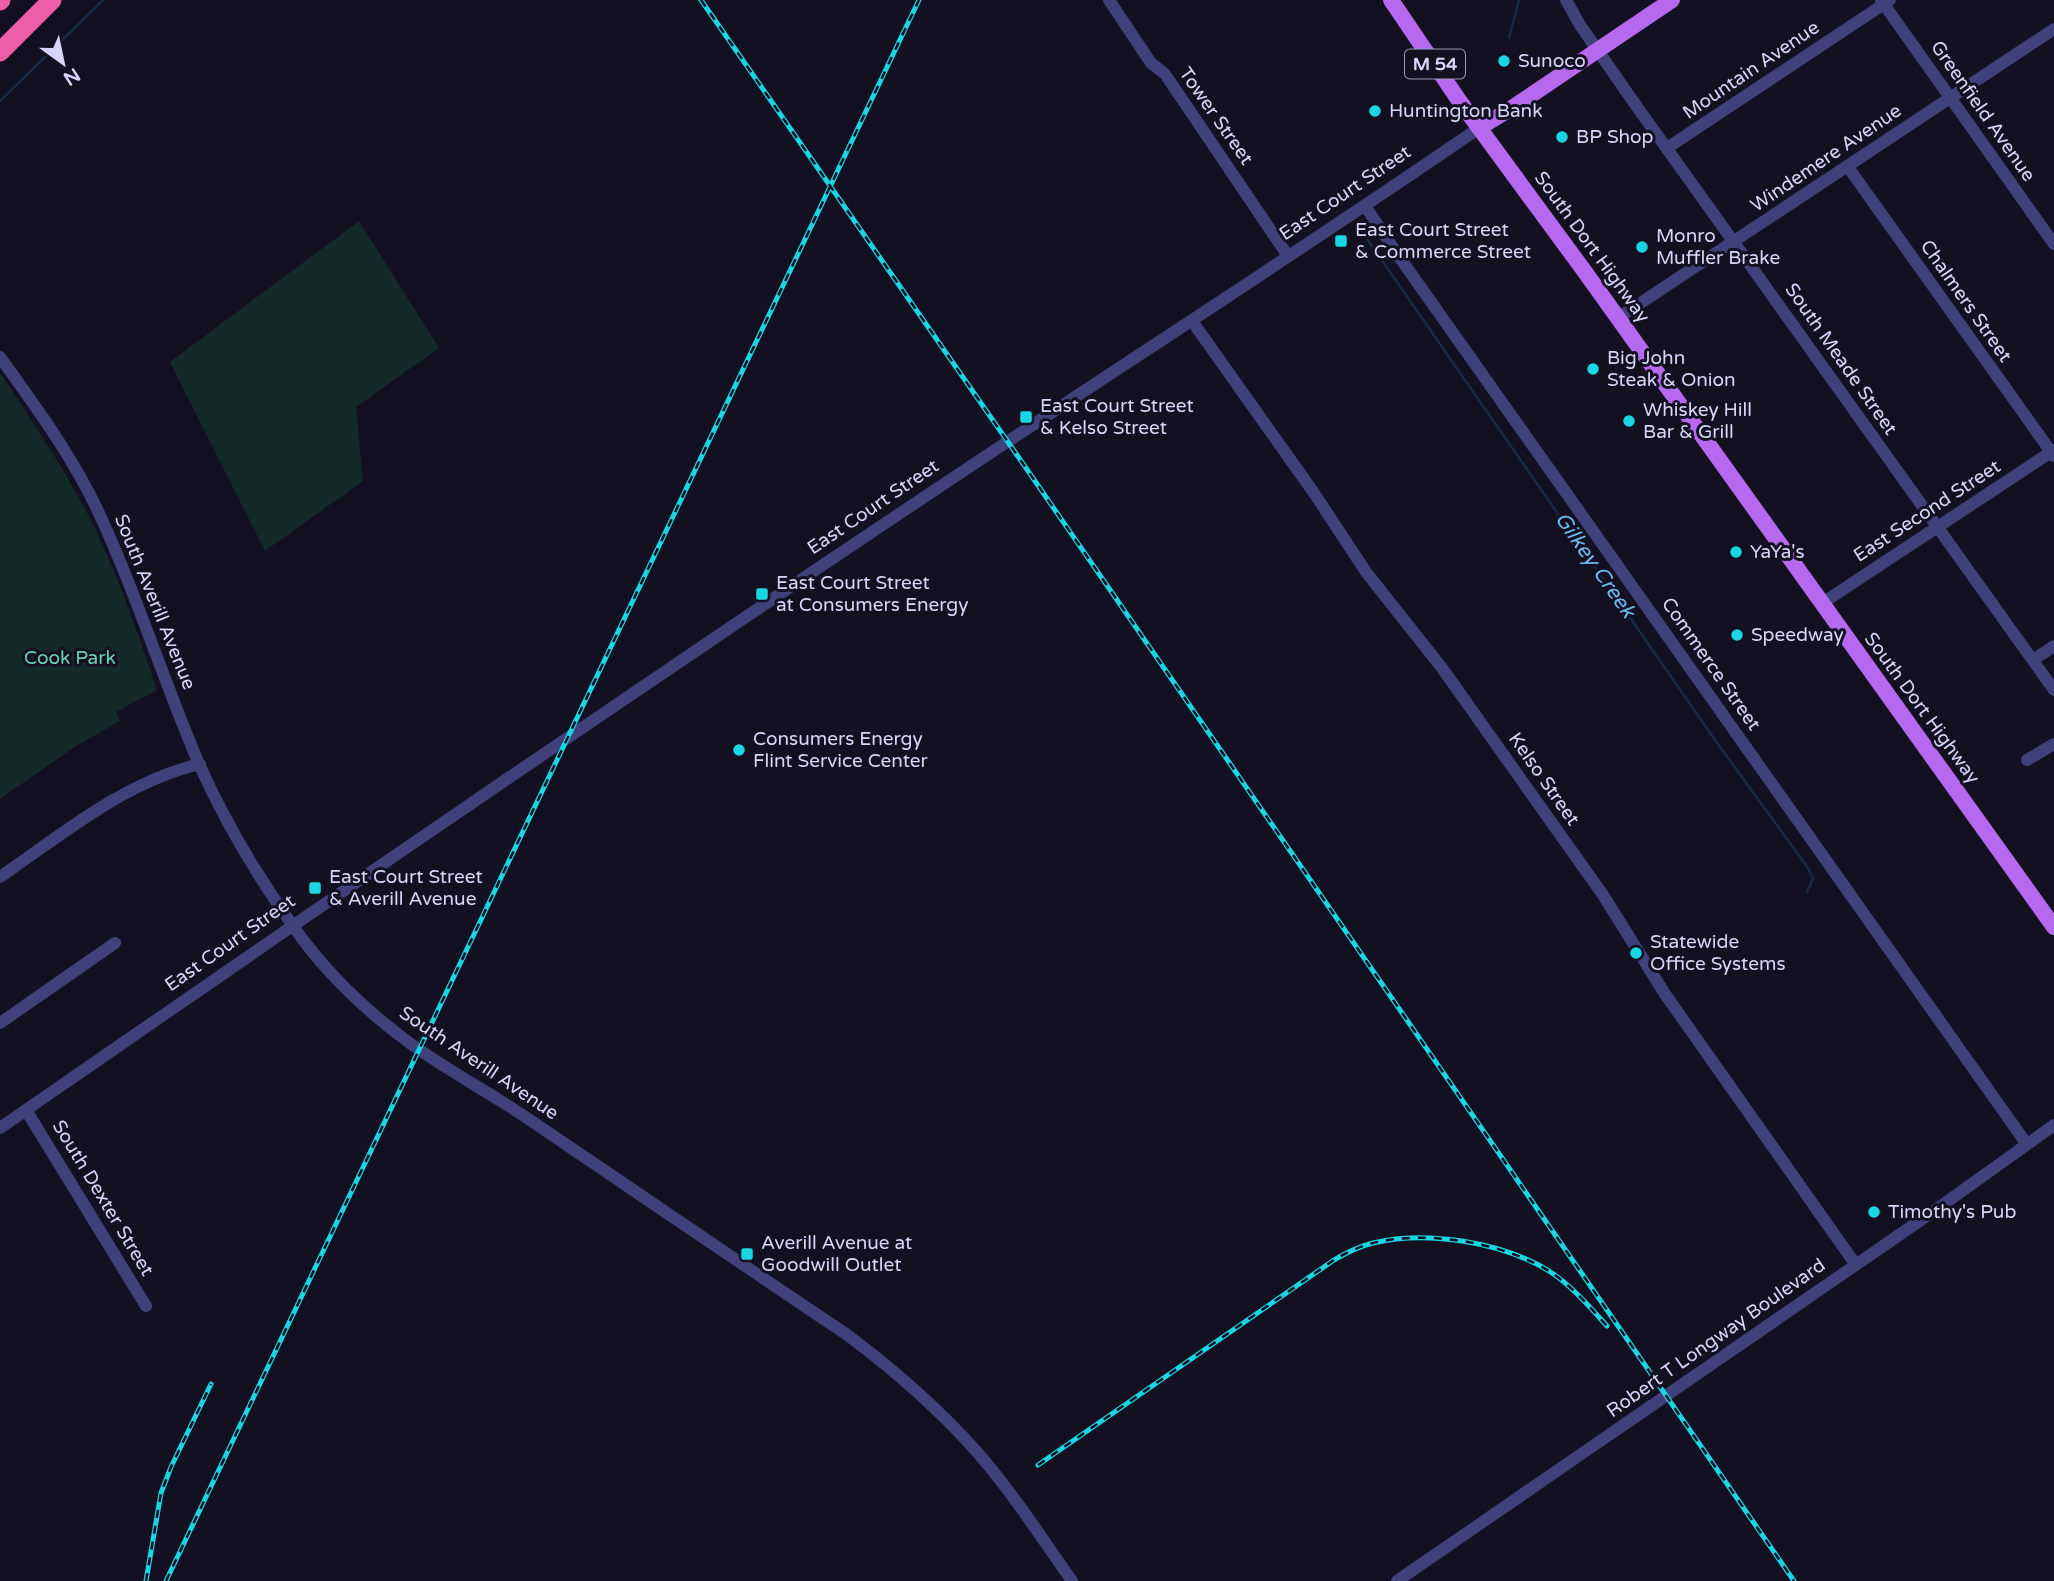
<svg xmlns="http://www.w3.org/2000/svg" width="2054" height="1581" font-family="'Varela Round',sans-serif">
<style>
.green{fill:#142a28}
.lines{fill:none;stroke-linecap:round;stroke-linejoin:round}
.stream{stroke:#152a46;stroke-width:2.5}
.minor{stroke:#40417b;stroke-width:12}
.major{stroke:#b668ee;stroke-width:16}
.highway{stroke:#ed5da8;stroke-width:19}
.rail-casing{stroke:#19d6e2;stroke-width:5}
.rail{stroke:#121021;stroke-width:2.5;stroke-dasharray:8;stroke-linecap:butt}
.poi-dot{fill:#19d6e2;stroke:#121021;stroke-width:2.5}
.labels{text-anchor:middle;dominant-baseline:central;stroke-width:6;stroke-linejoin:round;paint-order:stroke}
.shield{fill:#121021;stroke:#9c9ab9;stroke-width:2}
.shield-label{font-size:18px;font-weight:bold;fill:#d7d5fa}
.poi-label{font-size:19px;fill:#d7d5fa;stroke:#121021;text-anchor:start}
.street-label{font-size:19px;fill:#d7d5fa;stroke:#121021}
.park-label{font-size:19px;fill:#69d2b3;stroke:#121021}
.water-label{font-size:21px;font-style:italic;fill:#6eb9ef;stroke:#121021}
</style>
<rect width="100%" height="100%" fill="#121021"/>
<path class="green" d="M359 221 439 348 356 407 363 481 265 551 170 362Z
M0 373C29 416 58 459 83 505 114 563 136 628 157 690L116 712 120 721 76 746 0 799Z"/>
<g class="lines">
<path class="stream" d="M1509 38 1519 0
M0 101 103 0
M1367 239 1715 740 1808 868 1813 878 1807 892"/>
<path class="minor" d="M1109 0 1151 63 1165 74 1288 256
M1566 0 1580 25 1635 104 2054 690
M1881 0 2054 244
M1667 148 1890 0
M1848 167 2054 456
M1365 206 1400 258 2026 1143
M1618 318 2054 29
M1192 321 1314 493 1366 572 1442 668 1603 895 1665 994 1856 1265
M0 357C35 406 71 454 97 509 136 592 163 680 199 764 224 820 258 877 293 926 325 972 366 1011 411 1044 447 1070 487 1091 524 1116 631 1188 738 1262 846 1334 893 1369 937 1407 977 1452 1012 1492 1041 1537 1072 1581
M1821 604 2054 450
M2033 660 2054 646
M2027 760 2054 744
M0 877C63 834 124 782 200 764
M0 1023 115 943
M26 1110 146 1306
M0 1128C332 898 665 669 1001 446 1161 340 1322 236 1479 128
M1397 1581 1934 1211 2054 1125"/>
<path class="major" d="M1391 0 1458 99 1585 272 2054 927
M1479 128 1515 106 1672 0"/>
<path class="highway" d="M0 1 1 0
M0 52 52 0"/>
<g class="rail-casing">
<path id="rail" d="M701 0 1017 455 1794 1581
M1038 1465 1334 1260C1346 1253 1360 1246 1373 1243 1427 1230 1502 1242 1549 1271 1572 1286 1589 1306 1607 1326
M146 1581 161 1493 171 1467 211 1384
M166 1581 919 0"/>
</g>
<use href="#rail" class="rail"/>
</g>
<g class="poi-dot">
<circle cx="1504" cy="61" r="7"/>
<circle cx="1375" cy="111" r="7"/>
<circle cx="1562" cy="137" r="7"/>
<rect x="1334" y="234" width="14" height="14" rx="3.5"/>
<circle cx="1642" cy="247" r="7"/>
<circle cx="1593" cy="369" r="7"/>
<rect x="1019" y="410" width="14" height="14" rx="3.5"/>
<circle cx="1629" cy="421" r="7"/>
<circle cx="1736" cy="552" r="7"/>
<rect x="755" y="587" width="14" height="14" rx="3.5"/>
<circle cx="1737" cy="635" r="7"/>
<circle cx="739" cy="750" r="7"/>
<rect x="308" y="881" width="14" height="14" rx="3.5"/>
<circle cx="1636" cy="953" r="7"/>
<circle cx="1874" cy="1212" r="7"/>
<rect x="740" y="1247" width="14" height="14" rx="3.5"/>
</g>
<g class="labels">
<rect class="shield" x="1405" y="49.5" width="60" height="29" rx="5"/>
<g class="shield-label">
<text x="1435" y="64">M 54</text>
</g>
<g class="poi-label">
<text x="1518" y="61">Sunoco</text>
<text x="1389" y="111">Huntington Bank</text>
<text x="1576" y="137">BP Shop</text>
<text x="1355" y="230">East Court Street<tspan x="1355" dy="22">&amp; Commerce Street</tspan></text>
<text x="1656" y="236">Monro<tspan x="1656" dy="22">Muffler Brake</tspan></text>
<text x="1607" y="358">Big John<tspan x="1607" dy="22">Steak &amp; Onion</tspan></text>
<text x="1040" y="406">East Court Street<tspan x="1040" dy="22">&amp; Kelso Street</tspan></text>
<text x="1643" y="410">Whiskey Hill<tspan x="1643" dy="22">Bar &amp; Grill</tspan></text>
<text x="1750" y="552">YaYa's</text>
<text x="776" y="583">East Court Street<tspan x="776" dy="22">at Consumers Energy</tspan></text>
<text x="1751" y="635">Speedway</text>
<text x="753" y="739">Consumers Energy<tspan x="753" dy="22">Flint Service Center</tspan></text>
<text x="329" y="877">East Court Street<tspan x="329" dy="22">&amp; Averill Avenue</tspan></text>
<text x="1650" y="942">Statewide<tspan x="1650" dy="22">Office Systems</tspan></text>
<text x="1888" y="1212">Timothy's Pub</text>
<text x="761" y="1243">Averill Avenue at<tspan x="761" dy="22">Goodwill Outlet</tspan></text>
</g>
<g class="street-label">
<text transform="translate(1751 70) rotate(-34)">Mountain Avenue</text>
<text transform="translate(1983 111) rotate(55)">Greenfield Avenue</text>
<text transform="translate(1216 116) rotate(55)">Tower Street</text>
<text transform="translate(1826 158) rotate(-34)">Windemere Avenue</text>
<text transform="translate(1345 193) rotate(-34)">East Court Street</text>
<text transform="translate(1592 247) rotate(54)">South Dort Highway</text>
<text transform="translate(1966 301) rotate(55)">Chalmers Street</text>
<text transform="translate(1841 359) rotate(55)">South Meade Street</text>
<text transform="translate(873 507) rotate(-34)">East Court Street</text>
<text transform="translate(1927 511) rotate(-33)">East Second Street</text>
<text transform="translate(155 602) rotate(68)">South Averill Avenue</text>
<text transform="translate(1711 664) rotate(55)">Commerce Street</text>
<text transform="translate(1922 708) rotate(54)">South Dort Highway</text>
<text transform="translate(1544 779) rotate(55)">Kelso Street</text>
<text transform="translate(230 943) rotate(-35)">East Court Street</text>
<text transform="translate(479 1063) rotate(34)">South Averill Avenue</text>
<text transform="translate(103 1198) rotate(59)">South Dexter Street</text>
<text transform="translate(1716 1338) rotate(-35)">Robert T Longway Boulevard</text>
</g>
<g class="park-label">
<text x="70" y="658">Cook Park</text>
</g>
<g class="water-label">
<text transform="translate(1595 565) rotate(55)">Gilkey Creek</text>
</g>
</g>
<g transform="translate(63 63) rotate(147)" stroke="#121021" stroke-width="5" paint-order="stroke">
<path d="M0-5L12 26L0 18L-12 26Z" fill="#d7d5fa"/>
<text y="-10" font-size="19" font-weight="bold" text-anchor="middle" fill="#d7d5fa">N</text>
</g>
</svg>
